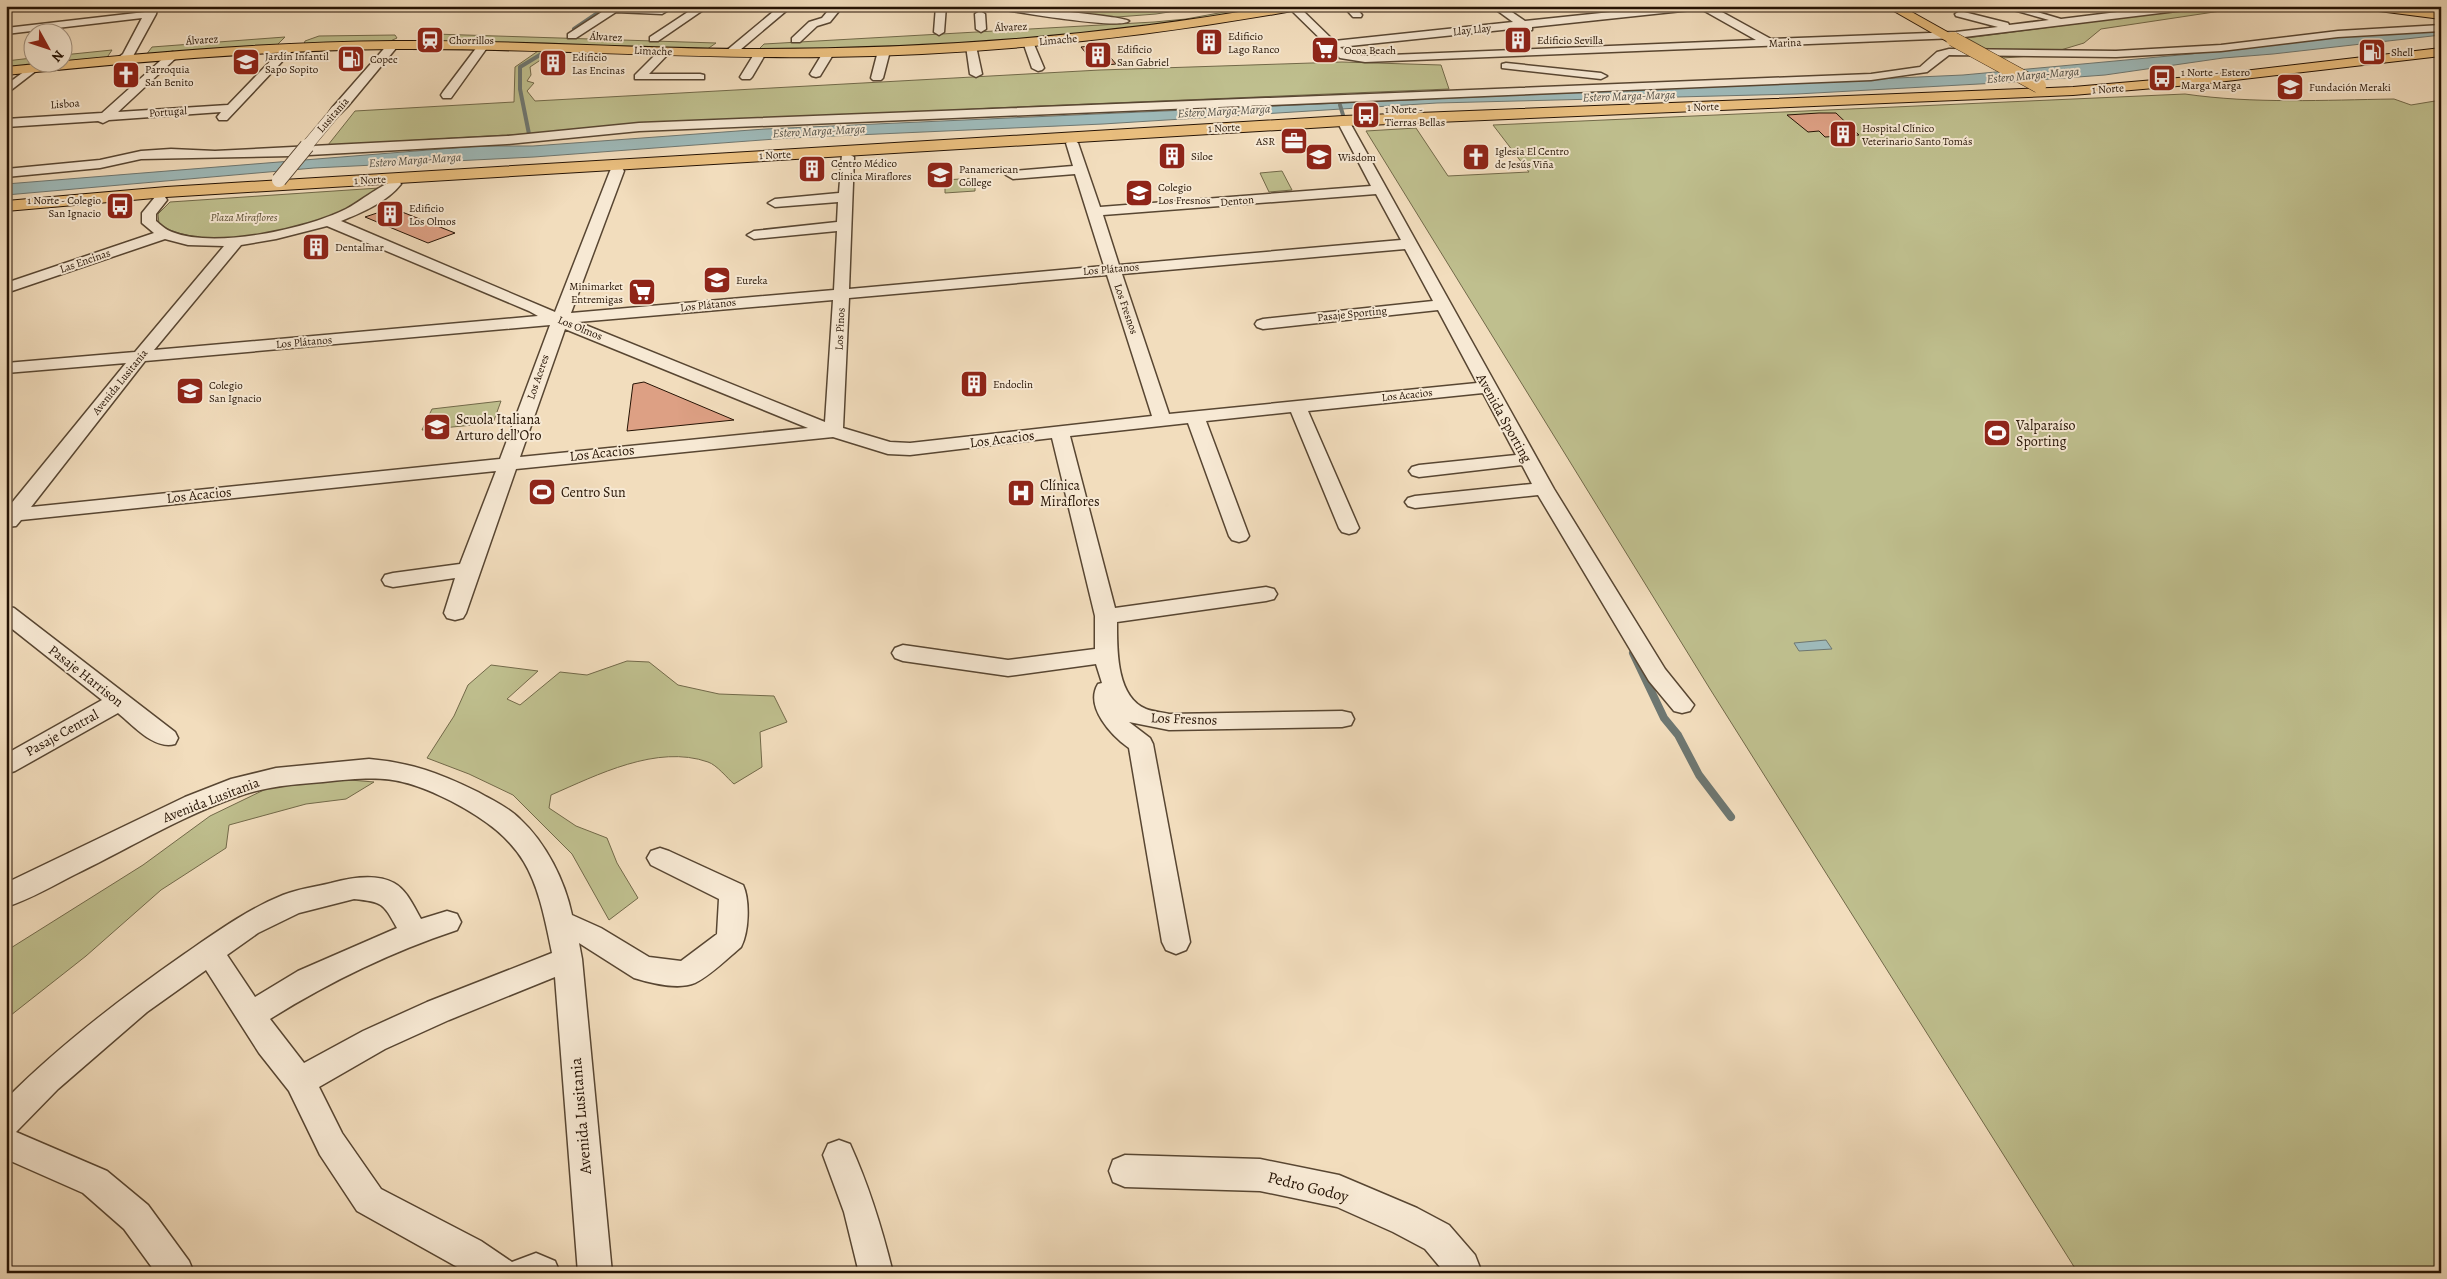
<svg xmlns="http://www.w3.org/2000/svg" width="2447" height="1279" font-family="Alegreya,serif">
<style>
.green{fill:#bfbf8e;stroke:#726949}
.water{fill:#9ebaba;stroke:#6e7771}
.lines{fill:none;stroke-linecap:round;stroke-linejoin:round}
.stream-far1{stroke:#6e7771;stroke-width:4}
.stream{stroke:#6e7771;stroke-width:8}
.building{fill:#dda084;stroke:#251304}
.minor-casing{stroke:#584632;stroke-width:3}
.major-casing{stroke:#251304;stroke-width:2}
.minor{fill:#f7e9d4;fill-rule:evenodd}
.major{fill:#e9be7e;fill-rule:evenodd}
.minor-bridge-far1-casing{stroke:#584632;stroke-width:12;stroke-linecap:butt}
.minor-bridge-casing{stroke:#584632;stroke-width:16;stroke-linecap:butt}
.major-bridge-casing{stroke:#251304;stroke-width:15;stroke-linecap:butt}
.minor-bridge-far1{stroke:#f7e9d4;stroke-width:11}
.minor-bridge{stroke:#f7e9d4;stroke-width:14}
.major-bridge{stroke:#e9be7e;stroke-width:14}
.labels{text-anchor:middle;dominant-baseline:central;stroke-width:4;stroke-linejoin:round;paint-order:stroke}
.far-street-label{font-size:11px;fill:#251304;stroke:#f7e9d4}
.far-poi-label{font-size:11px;fill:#251304;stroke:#f7e9d4;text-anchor:start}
.far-park-label{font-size:11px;font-style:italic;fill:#5b4f34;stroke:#f7e9d4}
.far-water-label{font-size:12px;font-style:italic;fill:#4f4d44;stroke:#f7e9d4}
.street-label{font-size:14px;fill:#251304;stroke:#f7e9d4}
.poi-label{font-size:14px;fill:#251304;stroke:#f7e9d4;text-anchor:start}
.near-street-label{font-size:16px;fill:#251304;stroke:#f7e9d4}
</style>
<rect width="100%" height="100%" fill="#f2ddbd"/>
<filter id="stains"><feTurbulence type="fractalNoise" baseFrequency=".004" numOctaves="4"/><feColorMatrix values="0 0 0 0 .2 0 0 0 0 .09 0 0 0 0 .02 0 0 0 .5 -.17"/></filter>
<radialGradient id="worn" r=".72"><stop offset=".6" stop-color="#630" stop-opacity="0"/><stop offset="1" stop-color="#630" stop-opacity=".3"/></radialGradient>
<path class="green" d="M1010 6H1208L1156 14 1104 18Z
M1257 6H1286L1199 23 954 47 757 51 764 44 1154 22 1186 19Z
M2212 6H2254L2101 29 2084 43 2044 55 2003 58 1967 38Z
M434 34 716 43 706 50 424 42Z
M395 35 397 38 384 44H304L305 41 319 36Z
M285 37 275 47 146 55 152 47Z
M112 50 106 59 6 69V61L32 58V62H62L63 55Z
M538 51H554L530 67 531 75 527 81 534 83 527 91 535 101 1100 70 1342 62 1441 65 1449 89 992 108 328 145 355 111 514 102 515 67Z
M2185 94C2254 104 2324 100 2394 99L2411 105 2441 100V1273H2078L1710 689 1366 131 1416 128 1448 176 1529 172 1493 125Z
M1282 171 1292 190 1269 192 1260 173Z
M975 178V191L945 193V180Z
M379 188C337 226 209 258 159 224L158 214 170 202Z
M501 401 493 423 422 430 432 409Z
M627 661 649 662 678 685 719 694 774 696 787 722 760 732 762 767 734 784C727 778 717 765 708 762 657 744 597 775 551 795L549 808 576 826 607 838 617 863 638 898 609 920 572 854 513 795 469 774 427 758 454 716 468 685 491 665 538 671 507 699 520 705 560 672 587 675Z
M326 778 374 782 346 799 306 804 229 825 226 848 161 890 86 956 6 1019V951L143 865 210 816 268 788Z"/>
<path class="water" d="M2441 30V35L2273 54 2223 58 2105 75 1997 83 1797 94 1437 103 1103 124 789 138 534 157 314 168 6 195V184L478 146H533L765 129 1963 75 2191 54 2347 34Z
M1826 640 1832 649 1799 651 1794 643Z"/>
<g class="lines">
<path class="stream-far1" d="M574 29 608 6
M1340 105 1343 115
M529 134 520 89V67L548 50"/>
<path class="stream" d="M1633 653 1664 718 1678 735 1699 775 1731 817"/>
</g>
<path class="building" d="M1100 45 1116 64 1096 66 1081 47Z
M1819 113H1836L1859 135 1825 137 1819 131 1808 132 1787 115Z
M392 208 455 233 428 243 365 217Z
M644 382 734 420 627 431 633 384Z"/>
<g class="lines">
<g class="minor-casing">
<path id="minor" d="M148 6H158L156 14 132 58 121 63 115 60 123 54 142 18 6 34V28L145 12Z
M611 6 662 8 667 11 662 14 616 12 576 38H568V34Z
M697 6H709L658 41H650V37Z
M780 6H792L734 55H726V51Z
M832 6H843L830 22 817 26 800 42H792V38L809 22 822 18Z
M936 6H946L944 32 939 35 934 32Z
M994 6C1010 6 1124 16 1129 21 1120 30 1018 12 999 9Z
M1298 6 1334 41 1513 22 1491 6H1503L1525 21 1668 6H1711L1771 39 1956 32 1998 27 1956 16 1955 14 1960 11 2008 23 2009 25 2049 20 1999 6H2017L2061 19 2166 6H2198L2193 9 1956 38 1365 62 1340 58 1288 7ZM1701 9 1756 40 1365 56 1347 53 1340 47 1521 28 1528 31 1532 30V27Z
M1343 6H1354L1362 15 1361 17H1353Z
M980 11 985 14 986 29 981 32 976 29 975 14Z
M2441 25V31L2338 37 2221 51 2116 57 1949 55 1927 72 1871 80 639 131 507 144 291 156 141 159 100 168 6 177V169L100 160 141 151 171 149 215 151 507 136 639 123 1871 74 1920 67 1937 52 1949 49 2116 51 2221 45 2338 31Z
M1028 39 1033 42 1044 68 1042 70 1038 71 1032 68 1023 42Z
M393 42 397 43V47L348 106 340 114H332L330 111 332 108 389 43Z
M484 42 489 45 451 98H443L441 95 443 92 480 43Z
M971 43 976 46 982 74 976 77 970 74 966 46Z
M288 46 292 47V51L227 120H219L217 117 221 112 109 120 103 123 98 121 6 127V119L102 113 169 53 173 52 179 55 177 57 118 112 228 105 284 47Z
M665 48 671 51 649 74H700L704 75V79H635V75L661 49Z
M884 48 890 51 883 78 881 80H873L871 78 878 51Z
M760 50 766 53 752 77 750 79H742L740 77 756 51Z
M828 50 834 53 820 76 816 77 812 76 810 74 824 51Z
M1506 63 1601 73 1607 76 1601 79 1502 68V64Z
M33 65 39 68 37 70 6 94V85Z
M1343 117 1349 121 1554 489 1665 669 1694 705 1690 711 1682 713 1674 711 1649 681 1538 495 1415 508 1408 506 1405 502 1408 498 1415 496 1532 484 1522 465 1419 477 1412 475 1409 471 1412 467 1419 465 1516 455 1483 393 1308 411 1359 528 1356 532 1349 534 1342 532 1339 528 1291 412 1206 421 1249 536 1246 540 1239 542 1232 540 1229 536 1188 423 1070 436 1115 608 1266 587 1274 589 1277 594 1274 599 1266 601 1117 622C1117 649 1116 697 1146 709 1153 712 1162 712 1169 714L1342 711 1351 713 1354 719 1351 725 1342 727 1169 730 1129 722 1150 738 1153 744 1190 942 1186 950 1176 954 1166 950 1162 942 1129 748C1112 736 1084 707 1098 684L1102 683 1096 664 1008 676 903 661 895 658 892 653 895 648 903 645 1008 660 1095 649V616L1052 438 910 455 888 454 833 437 516 469 466 613 463 618 455 620 447 618 444 613 455 578 393 587 385 585 382 580 385 575 393 573 460 564 496 471 21 520 16 526 6 527V510L126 363 6 373V363L135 352 224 246 188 245 165 239 6 293V283L154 233 142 223V213L155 197H165L167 200 156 214V221C161 225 166 230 172 232 215 249 306 229 346 209 359 203 388 178 399 181L401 184C387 202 361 213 341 221L555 312 610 171 612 168H622L624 171 571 313 834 290 837 231 754 239 747 235 754 231 837 222 838 202 775 207 768 203 775 199 839 193 842 154 847 153 854 157 849 289 1104 266 1075 174 1013 179 1006 175 1013 171 1073 166 1066 143 1072 139 1078 143 1100 207 1371 186 1337 121ZM1376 194 1401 240 1119 265 1103 215ZM327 226 529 311 538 316 154 350 241 245 276 239ZM1405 249 1433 301 1263 319 1257 321 1255 324 1257 327 1263 329 1438 310 1477 383 1169 414 1122 274ZM1107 275 1152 416 910 443 890 442 843 428 849 298ZM833 300 825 422 578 322ZM550 325 500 459 31 507 145 361ZM565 329 808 428 520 457Z
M6 606 14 608 175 732 178 738 175 744C154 750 133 725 118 713L15 771 6 774V754L102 700 6 624Z
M369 759C413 763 439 773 478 792 492 800 508 807 520 819 546 843 565 881 572 915L601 928 649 957 681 961 717 934 719 899 651 865 647 858 651 851 660 848 669 851 743 885C750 900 749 932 741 947 727 959 711 975 695 983 679 990 650 983 634 978L579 943 582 959 612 1273H578L555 977 449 1020 385 1049 319 1087 342 1133 381 1189 481 1241 512 1262 536 1253 555 1261 560 1273H468L357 1211 320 1155 289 1091 259 1053 206 970 147 1012 58 1089 16 1132 107 1171 148 1205 189 1261 194 1273H156L124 1229 83 1193 6 1159V1099C60 1045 120 999 183 955 215 933 246 910 283 895 298 889 315 887 331 883 349 878 376 873 394 883 407 890 414 907 421 919L447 911 457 914 461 922 457 930C391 952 329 982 270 1019L304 1063 363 1031 427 1002 552 953C536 873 527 841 451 801 400 775 379 776 323 782 297 784 271 786 245 794 187 813 133 846 78 873 54 885 31 899 6 907V883L185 797 231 779 276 768ZM354 899C383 902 383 903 397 928L298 971 255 997 227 955 258 933 299 913Z
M839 1140 850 1144C869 1186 882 1228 893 1273H859L844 1212 823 1155 828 1144Z
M1125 1155 1260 1159 1339 1175 1417 1208 1449 1225 1475 1255 1482 1273H1445L1425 1249 1393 1232 1337 1207 1260 1191 1125 1187 1113 1182 1109 1171 1113 1160Z"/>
</g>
<g class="major-casing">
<path id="major" d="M1275 6H1304L1298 10C1142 38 984 55 826 57 682 59 539 48 396 49 266 50 136 62 6 75V67C133 54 264 42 394 41 516 40 638 49 759 49 932 49 1105 36 1275 6Z
M1885 6H1901L1960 39 1953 43 1948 42Z
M2365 6H2402L2441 11V19L2371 10Z
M2441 48V56L2201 84 2073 95 1343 126 166 197 6 211V201L166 187 1343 116 2073 87 2201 76Z"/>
</g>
<use href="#minor" class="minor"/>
<use href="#major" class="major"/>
<g class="minor-bridge-far1-casing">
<path id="minor-bridge-far1" d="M306 147 336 111"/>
</g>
<g class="minor-bridge-casing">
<path id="minor-bridge" d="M279 180 307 146"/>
</g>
<g class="major-bridge-casing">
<path id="major-bridge" d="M1953 39 2039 86"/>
</g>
<use href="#minor-bridge-far1" class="minor-bridge-far1"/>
<use href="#minor-bridge" class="minor-bridge"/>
<use href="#major-bridge" class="major-bridge"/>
</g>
<defs>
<g id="station-square" transform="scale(1.4375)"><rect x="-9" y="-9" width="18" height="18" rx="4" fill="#8f2418" stroke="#f7e9d4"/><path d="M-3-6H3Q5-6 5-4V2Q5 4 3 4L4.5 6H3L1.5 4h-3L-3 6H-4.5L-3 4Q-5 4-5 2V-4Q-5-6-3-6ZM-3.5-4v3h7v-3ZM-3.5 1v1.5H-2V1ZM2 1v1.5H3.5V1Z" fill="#fff"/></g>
<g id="building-square" transform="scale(1.4375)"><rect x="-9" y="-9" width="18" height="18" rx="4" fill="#8f2418" stroke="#f7e9d4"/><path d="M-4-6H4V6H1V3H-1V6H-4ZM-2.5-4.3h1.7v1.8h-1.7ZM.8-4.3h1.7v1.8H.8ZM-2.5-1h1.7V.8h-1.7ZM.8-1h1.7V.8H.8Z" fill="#fff"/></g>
<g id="supermarket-square" transform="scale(1.4375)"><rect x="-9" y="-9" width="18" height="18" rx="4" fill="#8f2418" stroke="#f7e9d4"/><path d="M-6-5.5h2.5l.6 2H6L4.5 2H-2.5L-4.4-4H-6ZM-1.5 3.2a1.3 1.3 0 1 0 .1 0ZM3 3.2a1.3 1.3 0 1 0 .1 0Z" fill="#fff"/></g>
<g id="fuel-square" transform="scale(1.4375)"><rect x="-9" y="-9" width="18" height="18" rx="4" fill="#8f2418" stroke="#f7e9d4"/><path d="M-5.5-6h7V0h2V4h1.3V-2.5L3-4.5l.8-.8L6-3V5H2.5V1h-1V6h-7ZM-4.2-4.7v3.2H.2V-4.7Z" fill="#fff"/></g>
<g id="school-square" transform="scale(1.4375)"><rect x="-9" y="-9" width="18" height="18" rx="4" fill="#8f2418" stroke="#f7e9d4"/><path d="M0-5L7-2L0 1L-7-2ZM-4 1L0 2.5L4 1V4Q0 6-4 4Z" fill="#fff"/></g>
<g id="church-square" transform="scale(1.4375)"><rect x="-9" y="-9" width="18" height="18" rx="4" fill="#8f2418" stroke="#f7e9d4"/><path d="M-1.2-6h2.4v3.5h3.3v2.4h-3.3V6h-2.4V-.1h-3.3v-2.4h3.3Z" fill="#fff"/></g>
<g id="bus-square" transform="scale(1.4375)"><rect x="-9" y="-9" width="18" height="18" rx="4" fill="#8f2418" stroke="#f7e9d4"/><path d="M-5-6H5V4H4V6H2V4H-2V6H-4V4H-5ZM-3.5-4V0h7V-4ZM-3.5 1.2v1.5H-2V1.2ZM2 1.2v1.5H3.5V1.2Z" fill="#fff"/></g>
<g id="office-square" transform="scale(1.4375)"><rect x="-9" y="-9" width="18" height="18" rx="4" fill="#8f2418" stroke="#f7e9d4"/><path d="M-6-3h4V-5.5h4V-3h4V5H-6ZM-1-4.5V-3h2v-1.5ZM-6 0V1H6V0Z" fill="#fff"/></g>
<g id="stadium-square" transform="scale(1.4375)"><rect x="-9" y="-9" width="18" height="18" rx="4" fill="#8f2418" stroke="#f7e9d4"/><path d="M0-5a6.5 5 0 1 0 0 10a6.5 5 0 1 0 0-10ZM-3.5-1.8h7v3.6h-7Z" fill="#fff"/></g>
<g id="hospital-square" transform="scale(1.4375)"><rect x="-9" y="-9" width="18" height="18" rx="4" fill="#8f2418" stroke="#f7e9d4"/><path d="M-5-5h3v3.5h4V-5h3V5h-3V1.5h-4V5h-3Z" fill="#fff"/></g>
</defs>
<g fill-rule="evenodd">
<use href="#station-square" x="430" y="40"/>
<use href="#building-square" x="1518" y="40"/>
<use href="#building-square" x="1209" y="42"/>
<use href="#supermarket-square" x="1325" y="50"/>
<use href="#fuel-square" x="2372" y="52"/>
<use href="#building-square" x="1098" y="55"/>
<use href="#fuel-square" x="351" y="59"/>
<use href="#school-square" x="246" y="62"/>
<use href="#building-square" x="553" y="63"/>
<use href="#church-square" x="126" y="75"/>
<use href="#bus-square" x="2162" y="78"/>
<use href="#school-square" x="2290" y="87"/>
<use href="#bus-square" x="1366" y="115"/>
<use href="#building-square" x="1843" y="134"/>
<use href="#office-square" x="1294" y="141"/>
<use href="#building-square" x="1172" y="156"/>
<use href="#school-square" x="1319" y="157"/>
<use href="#church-square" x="1476" y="157"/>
<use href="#building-square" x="812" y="169"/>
<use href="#school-square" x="940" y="175"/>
<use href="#school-square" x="1139" y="193"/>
<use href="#bus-square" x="120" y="206"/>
<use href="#building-square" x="390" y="214"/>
<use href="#building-square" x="316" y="247"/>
<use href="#school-square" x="717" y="280"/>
<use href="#supermarket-square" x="642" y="292"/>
<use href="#building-square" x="974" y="384"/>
<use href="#school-square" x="190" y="391"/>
<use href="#school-square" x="437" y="427"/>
<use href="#stadium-square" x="1997" y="433"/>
<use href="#stadium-square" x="542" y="492"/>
<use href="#hospital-square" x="1021" y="493"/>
</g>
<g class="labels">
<g class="far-street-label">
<text transform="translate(1011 27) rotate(-3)">Álvarez</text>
<text transform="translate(1472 30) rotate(-6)">Llay Llay</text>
<text transform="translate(606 37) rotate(3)">Álvarez</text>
<text transform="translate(202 40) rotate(-4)">Álvarez</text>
<text transform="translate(1058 40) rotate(-5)">Limache</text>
<text transform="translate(1785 43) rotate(-2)">Marina</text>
<text transform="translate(653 51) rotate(2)">Limache</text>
<text transform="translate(2108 89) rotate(-4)">1 Norte</text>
<text transform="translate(65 104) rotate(-4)">Lisboa</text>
<text transform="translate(1703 107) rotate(-2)">1 Norte</text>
<text transform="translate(168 112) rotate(-4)">Portugal</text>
<text transform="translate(333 115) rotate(-49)">Lusitania</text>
<text transform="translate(1224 128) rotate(-3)">1 Norte</text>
<text transform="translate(775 155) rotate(-3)">1 Norte</text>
<text transform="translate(370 180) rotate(-3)">1 Norte</text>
<text transform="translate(1237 201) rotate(-5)">Denton</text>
<text transform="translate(85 261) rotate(-19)">Las Encinas</text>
<text transform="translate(1111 269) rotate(-5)">Los Plátanos</text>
<text transform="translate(708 305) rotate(-6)">Los Plátanos</text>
<text transform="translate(1126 309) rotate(71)">Los Fresnos</text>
<text transform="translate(1352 314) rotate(-6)">Pasaje Sporting</text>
<text transform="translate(580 328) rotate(22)">Los Olmos</text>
<text transform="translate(840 329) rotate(-87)">Los Pinos</text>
<text transform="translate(304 342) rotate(-5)">Los Plátanos</text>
<text transform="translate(538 377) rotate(-71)">Los Aceres</text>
<text transform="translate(120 382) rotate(-51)">Avenida Lusitania</text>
<text transform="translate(1407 395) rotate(-6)">Los Acacios</text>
</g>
<g class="far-poi-label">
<text x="1228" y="36">Edificio<tspan x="1228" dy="13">Lago Ranco</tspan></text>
<text x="449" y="40">Chorrillos</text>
<text x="1537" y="40">Edificio Sevilla</text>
<text x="1117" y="49">Edificio<tspan x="1117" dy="13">San Gabriel</tspan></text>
<text x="1344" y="50">Ocoa Beach</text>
<text x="2391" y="52">Shell</text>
<text x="265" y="56">Jardín Infantil<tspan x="265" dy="13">Sapo Sopito</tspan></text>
<text x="572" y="57">Edificio<tspan x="572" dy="13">Las Encinas</tspan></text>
<text x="370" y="59">Copec</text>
<text x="145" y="69">Parroquia<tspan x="145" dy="13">San Benito</tspan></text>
<text x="2181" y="72">1 Norte - Estero<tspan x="2181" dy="13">Marga Marga</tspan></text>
<text x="2309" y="87">Fundación Meraki</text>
<text x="1385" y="109">1 Norte -<tspan x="1385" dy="13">Tierras Bellas</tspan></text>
<text x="1862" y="128">Hospital Clínico<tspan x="1862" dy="13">Veterinario Santo Tomás</tspan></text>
<text x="1275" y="141" text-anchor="end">ASR</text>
<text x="1495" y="151">Iglesia El Centro<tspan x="1495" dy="13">de Jesús Viña</tspan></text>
<text x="1191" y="156">Siloe</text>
<text x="1338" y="157">Wisdom</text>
<text x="831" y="163">Centro Médico<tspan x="831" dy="13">Clínica Miraflores</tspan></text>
<text x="959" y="169">Panamerican<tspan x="959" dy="13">College</tspan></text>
<text x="1158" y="187">Colegio<tspan x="1158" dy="13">Los Fresnos</tspan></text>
<text x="101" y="200" text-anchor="end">1 Norte - Colegio<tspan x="101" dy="13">San Ignacio</tspan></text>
<text x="409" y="208">Edificio<tspan x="409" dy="13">Los Olmos</tspan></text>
<text x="335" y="247">Dentalmar</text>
<text x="736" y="280">Eureka</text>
<text x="623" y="286" text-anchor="end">Minimarket<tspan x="623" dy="13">Entremigas</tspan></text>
<text x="993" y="384">Endoclin</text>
<text x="209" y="385">Colegio<tspan x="209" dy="13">San Ignacio</tspan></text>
</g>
<g class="far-park-label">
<text x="244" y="217">Plaza Miraflores</text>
</g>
<g class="far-water-label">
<text transform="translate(2033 75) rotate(-5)">Estero Marga-Marga</text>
<text transform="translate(1629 96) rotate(-2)">Estero Marga-Marga</text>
<text transform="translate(1224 111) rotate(-3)">Estero Marga-Marga</text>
<text transform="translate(819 131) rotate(-3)">Estero Marga-Marga</text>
<text transform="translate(415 160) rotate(-4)">Estero Marga-Marga</text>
</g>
<g class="street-label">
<text transform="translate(1504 418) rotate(61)">Avenida Sporting</text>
<text transform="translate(1002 439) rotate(-7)">Los Acacios</text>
<text transform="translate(602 453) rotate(-6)">Los Acacios</text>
<text transform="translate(199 495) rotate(-6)">Los Acacios</text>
<text transform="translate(86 676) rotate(38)">Pasaje Harrison</text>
<text transform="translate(1184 719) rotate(2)">Los Fresnos</text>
<text transform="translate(62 733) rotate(-29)">Pasaje Central</text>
<text transform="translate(211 800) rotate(-21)">Avenida Lusitania</text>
</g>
<g class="poi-label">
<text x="456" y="419">Scuola Italiana<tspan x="456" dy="16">Arturo dell’Oro</tspan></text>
<text x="2016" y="425">Valparaíso<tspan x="2016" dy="16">Sporting</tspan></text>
<text x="1040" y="485">Clínica<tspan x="1040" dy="16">Miraflores</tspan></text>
<text x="561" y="492">Centro Sun</text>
</g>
<g class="near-street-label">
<text transform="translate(581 1116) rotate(-95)">Avenida Lusitania</text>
<text transform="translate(1308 1187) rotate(14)">Pedro Godoy</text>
</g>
</g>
<rect width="2447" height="1279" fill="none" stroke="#f2ddbd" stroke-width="25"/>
<rect x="8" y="8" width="2432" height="1264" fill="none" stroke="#251304" stroke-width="2.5"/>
<rect x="12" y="12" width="2422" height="1254" fill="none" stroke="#251304"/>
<g transform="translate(48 48) rotate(130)"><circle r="24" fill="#f7e9d4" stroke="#a39381"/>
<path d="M0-4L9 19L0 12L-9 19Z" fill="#8f2418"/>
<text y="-8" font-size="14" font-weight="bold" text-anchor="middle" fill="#251304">N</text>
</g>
<rect width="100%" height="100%" filter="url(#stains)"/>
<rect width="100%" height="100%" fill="url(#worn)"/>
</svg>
